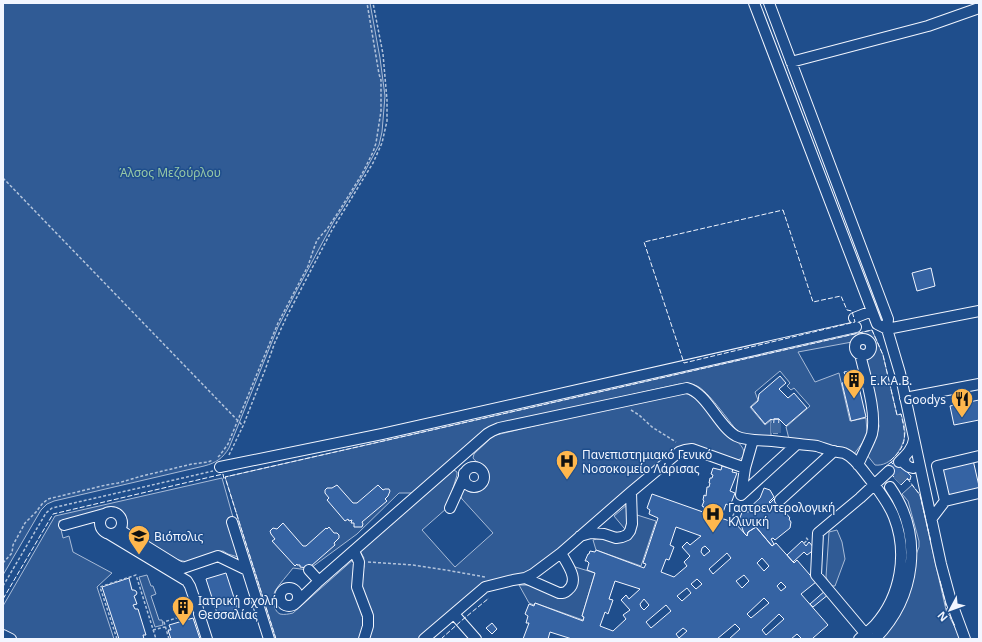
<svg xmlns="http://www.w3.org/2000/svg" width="982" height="642" font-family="'Noto Sans',sans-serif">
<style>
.green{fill:#305b95;stroke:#a8bbd7}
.building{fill:#3563a3;stroke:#f2f6ff;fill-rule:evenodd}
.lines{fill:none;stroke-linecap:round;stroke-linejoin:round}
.minor-tunnel{stroke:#3f679d;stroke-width:10;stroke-dasharray:10 5;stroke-linecap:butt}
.minor-casing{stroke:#f2f6ff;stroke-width:12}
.path{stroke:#b3c4dc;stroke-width:1.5;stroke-dasharray:3 2;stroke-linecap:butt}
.minor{stroke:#1f4e8c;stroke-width:10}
.fence{stroke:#f2f6ff;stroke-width:1;stroke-dasharray:5 2;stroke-linecap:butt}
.labels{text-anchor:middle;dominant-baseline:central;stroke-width:3;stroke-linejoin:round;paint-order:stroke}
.park-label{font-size:12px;fill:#97c8a6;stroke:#1f4e8c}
.poi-label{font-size:12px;fill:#f2f6ff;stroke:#1f4e8c;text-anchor:start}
</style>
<rect width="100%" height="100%" fill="#1f4e8c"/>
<path class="green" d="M3 3H370L380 58 385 96 382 132 379 145 363 175 342 209 334 221 297 290 278 327 229 448C223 458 216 463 204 466L54 501 47 504 41 510 3 575Z
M872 330 883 355 897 415 901 414C903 420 905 427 905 433 904 448 891 467 875 465L867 455 877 435 879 426 864 360 865 357C879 355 877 341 866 335L859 336 852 342 798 352 815 382 839 373 850 421 866 418 867 433 863 442 854 454 789 439 786 427 810 406 794 388 791 390 787 386 790 383 780 371 755 392 758 400 750 407 765 425 771 420V439L740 433 737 431C729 421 707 390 697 386 691 383 685 384 679 384L492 426 412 493H399L357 534 308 570 293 568C287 576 280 583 275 591 272 597 273 611 280 614 284 615 289 614 293 613L355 558 357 587 367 612 364 639H276L225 477Z
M682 393 688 394 695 398 732 438C740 442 751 455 738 460L692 446 534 576 492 587 422 639H368L373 625 372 611 363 593 361 583 364 566 362 562 364 558 360 551 454 470 457 472V475L447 508 422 530 455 567 493 533 462 499 460 495 464 488C468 486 471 489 476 489 486 488 492 476 485 468 481 463 476 463 473 458L474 454 493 436 496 435 563 419Z
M222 478 234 521 238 557 228 554 223 551 216 552 187 562 175 559 130 533 120 512 112 509 59 521 63 538 69 536 73 552 112 573 97 587 114 639H3V606L55 516Z
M912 485 920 495 946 610 961 639H881L887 633 900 614 907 599 914 577 915 557 919 547V541L908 501 902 494Z
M628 504 629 534 614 516Z
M634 514 656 521 641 566 596 550 593 540C602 537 609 540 618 542Z
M837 530 842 542 845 559 835 586H830L826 577 829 532Z
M572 566 595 573 582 616 584 617 583 620 535 603 534 605 529 603 519 585H528L566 595Z
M147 575 151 586H153L156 594 151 596 159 620H162L163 625 155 627 139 577Z"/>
<path class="building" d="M931 268 935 286 917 291 912 273Z
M855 370 866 417 851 421 842 383 847 381 844 372Z
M780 376 786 383 779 389 788 398 794 393 807 408 786 426 779 419H774L772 420 771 419 765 424 751 407 758 401 759 394Z
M979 400V420L954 425 950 406Z
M774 419H779L778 433H773Z
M895 459 911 476 910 480 907 479 901 485 885 467Z
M973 460 979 486V490L949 497 942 467Z
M722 466 733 469 732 472 737 473 730 491 735 493 730 506 726 504 721 518 735 523 747 536 748 532 756 527 772 546 776 543 794 563 797 560 816 582 801 594 828 625 813 638 814 639H802L797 634 791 639H729L740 629 735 624 717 639H572L550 632 548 639H523L529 623H526L528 616 525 614 529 604 534 606 535 603 583 621 584 617 582 616 595 573 587 570 589 563 587 561H585L588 554H589L590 551 595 552 596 550 644 568 646 564 643 563 658 518 649 514 650 510 647 508 652 494 703 512 704 507 702 506 704 501 703 500 704 495 706 496 707 487H709L710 483H709L710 478H712L713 475 711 474 713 468 721 470ZM676 527 701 536 690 545 687 542 682 547 690 556 684 562 687 566 674 577 661 572 666 559 669 560 674 547 670 545ZM705 546 710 551 704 556 701 552 702 548ZM727 553 731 558 713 574 709 569ZM762 558 769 566 764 571 757 563ZM744 575 749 581 742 588 736 581ZM697 579 702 584 696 589 691 584ZM615 581 640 589 629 599 626 595 621 600 630 610 623 615 626 619 613 631 600 626 605 612 608 614 613 600 609 599ZM781 582 786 587 781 591 777 586ZM687 588 691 593 682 601 677 596ZM764 598 769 603 751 618 747 614ZM644 599 649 605 644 610 641 607 640 604ZM666 605 671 611 651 628 646 622ZM779 614 784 619 766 635 762 630ZM683 628 687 631 679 638 676 634Z
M337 485 353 503H357L378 485 383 490 385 489H389L390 491 388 496 385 499 387 501 362 522 363 524 362 527H354V523H351L352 520 349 521 348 519 345 521 327 500 329 498 325 493V490L327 488H332Z
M764 488 770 490 774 497 769 502 770 503 775 498 781 505 780 506 790 518 789 519 791 522 790 528 775 540 773 538 771 539 774 544 772 546 756 527 748 532 747 536 744 533 739 520 743 510 748 512 750 511 748 509 760 498Z
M283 523 303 546H306L326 528 327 529 329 527 334 533H337L339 535V538L334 543 335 545 311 566 309 564 308 566V568L300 567V565H297V564L295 566 272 541 275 539 271 534 270 531 273 528 277 529Z
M802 541 806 546 809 542 815 549 807 555 804 552 793 562 787 555Z
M226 573 239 613 219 619 206 579Z
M129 578 132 590H134L136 591 137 593 136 595 134 596 137 604 133 605 135 609H138L146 635H143L144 639H119L102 587Z
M826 590 829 594 813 607 810 604Z
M193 618 200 639H171L168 630H171L169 625Z
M492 623 497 629 492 634 486 628Z"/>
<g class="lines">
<path class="minor-tunnel" d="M776 433V419
M897 481 907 472"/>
<g class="minor-casing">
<path id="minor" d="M754 3 877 324 887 329 979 311
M769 3 888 319 887 329 900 373 941 564 951 601 965 639
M791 62 928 26 979 8
M854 318 872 311
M855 347a8 8 0 1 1 16 0a8 8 0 1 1-16 0Z
M905 398 979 384
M753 440 745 468 741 495 797 444
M905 456 904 459 905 464 909 467 913 468
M899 462C905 456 913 449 914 439
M858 465C862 455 869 443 872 434 877 412 865 376 860 354
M464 477a10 10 0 1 1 20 0a10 10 0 1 1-20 0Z
M220 467 382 434 856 327
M780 500 834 451
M945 501 937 466 979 456
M450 508 464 477V473
M100 523a11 11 0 1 1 22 0a11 11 0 1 1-22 0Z
M932 518 945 501 979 493
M232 522 269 639
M64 525 104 514
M120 530 178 566 183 568 218 556 247 570
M109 534 187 581 190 586 198 609
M580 536 591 533 604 534 616 538 622 537 627 535 630 531 632 524 631 492
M354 551 359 562 357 587 368 616V626L364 639
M309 570 319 581
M525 578 559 593C563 593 565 593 568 590 580 580 567 564 561 553
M280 597a9 9 0 1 1 18 0a9 9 0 1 1-18 0Z
M296 603 319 581 487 434 492 431 499 428 687 388C707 393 718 426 736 436 746 441 761 440 772 441 781 442 790 443 799 444 805 445 811 445 817 446 822 448 827 449 832 451 836 452 840 452 844 453 856 458 864 473 873 483 881 494 889 504 894 517 908 553 901 596 875 625 870 630 865 634 859 639
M199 614 207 639
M454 614 476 639
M3 635 11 639
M869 638 816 575 818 533 860 498 889 471
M424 639 485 587 513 580 525 578 533 574 561 553 631 492 679 452 685 450 692 449 745 468
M875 639C916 597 924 536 890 487"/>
</g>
<path class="path" d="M3 178 243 426
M631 410 639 415 652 427 676 442
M229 455 243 426 265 370 275 342 287 316 332 230 373 163 382 143 387 121V100L383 54 373 3
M218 457 220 455 228 444 278 323 308 266 314 248 317 240 327 229 341 208 362 174 373 152 376 143 381 111V80L379 74 367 3
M731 521 738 503
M804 543 808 540 805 536
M368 562 413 565 446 570 485 577
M3 563 12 553 13 545 25 523 36 512 42 504 48 499 106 485 118 483 142 476 192 464 208 462 213 460
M3 586 46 513 52 508 213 471
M153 630 165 627
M117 639 100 587 136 575 156 639
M169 639 164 622 189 614"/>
<use href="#minor" class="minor"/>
<path class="fence" d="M783 210 813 302 841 296 847 310 852 311 855 322 684 363 644 242Z
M907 478 920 495 931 542
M940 581 947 610 955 626
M3 599 53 514 223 474 224 479
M276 639 225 477 872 330 883 355 897 415 901 414C906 436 908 445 890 461L893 464
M441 639 461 621 489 598"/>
</g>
<defs>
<g id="building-pin" transform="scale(1.15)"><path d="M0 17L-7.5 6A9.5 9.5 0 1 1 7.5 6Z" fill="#ffb74d" stroke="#1f4e8c"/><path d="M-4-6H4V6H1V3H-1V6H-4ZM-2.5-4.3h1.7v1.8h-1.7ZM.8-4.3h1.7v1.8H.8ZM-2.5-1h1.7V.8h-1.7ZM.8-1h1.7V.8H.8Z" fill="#111"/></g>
<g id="restaurant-pin" transform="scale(1.15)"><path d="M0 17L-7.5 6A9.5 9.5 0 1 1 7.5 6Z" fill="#ffb74d" stroke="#1f4e8c"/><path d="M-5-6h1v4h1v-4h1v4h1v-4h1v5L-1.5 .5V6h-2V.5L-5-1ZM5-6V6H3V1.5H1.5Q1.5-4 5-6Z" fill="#111"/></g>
<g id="hospital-pin" transform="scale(1.15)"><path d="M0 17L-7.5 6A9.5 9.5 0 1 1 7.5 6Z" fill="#ffb74d" stroke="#1f4e8c"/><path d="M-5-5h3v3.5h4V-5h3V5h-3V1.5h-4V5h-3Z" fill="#111"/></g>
<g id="university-pin" transform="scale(1.15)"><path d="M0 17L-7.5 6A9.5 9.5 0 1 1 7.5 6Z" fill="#ffb74d" stroke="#1f4e8c"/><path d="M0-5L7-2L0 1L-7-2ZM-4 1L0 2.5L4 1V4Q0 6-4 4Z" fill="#111"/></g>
</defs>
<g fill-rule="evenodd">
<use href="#building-pin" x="854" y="380"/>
<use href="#restaurant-pin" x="962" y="399"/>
<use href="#hospital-pin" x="567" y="461"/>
<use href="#hospital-pin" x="713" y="514"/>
<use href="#university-pin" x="139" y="536"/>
<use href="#building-pin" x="183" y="607"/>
</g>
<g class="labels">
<g class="park-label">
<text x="170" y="172">Άλσος Μεζούρλου</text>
</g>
<g class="poi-label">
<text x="870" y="380">E.K.A.B.</text>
<text x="946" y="399" text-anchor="end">Goodys</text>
<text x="582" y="454">Πανεπιστημιακό Γενικό<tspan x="582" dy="14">Νοσοκομείο Λάρισας</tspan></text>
<text x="728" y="507">Γαστρεντερολογική<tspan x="728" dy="14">Κλινική</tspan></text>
<text x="154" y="536">Βιόπολις</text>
<text x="198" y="600">Ιατρική σχολή<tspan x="198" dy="14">Θεσσαλίας</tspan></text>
</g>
</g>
<rect width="982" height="642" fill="none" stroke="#f2f6ff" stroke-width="8"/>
<g transform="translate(950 610) rotate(229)" stroke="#1f4e8c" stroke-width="3" paint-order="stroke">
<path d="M0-3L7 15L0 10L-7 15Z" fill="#f2f6ff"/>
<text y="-6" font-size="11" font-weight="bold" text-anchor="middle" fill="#f2f6ff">N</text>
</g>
</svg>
